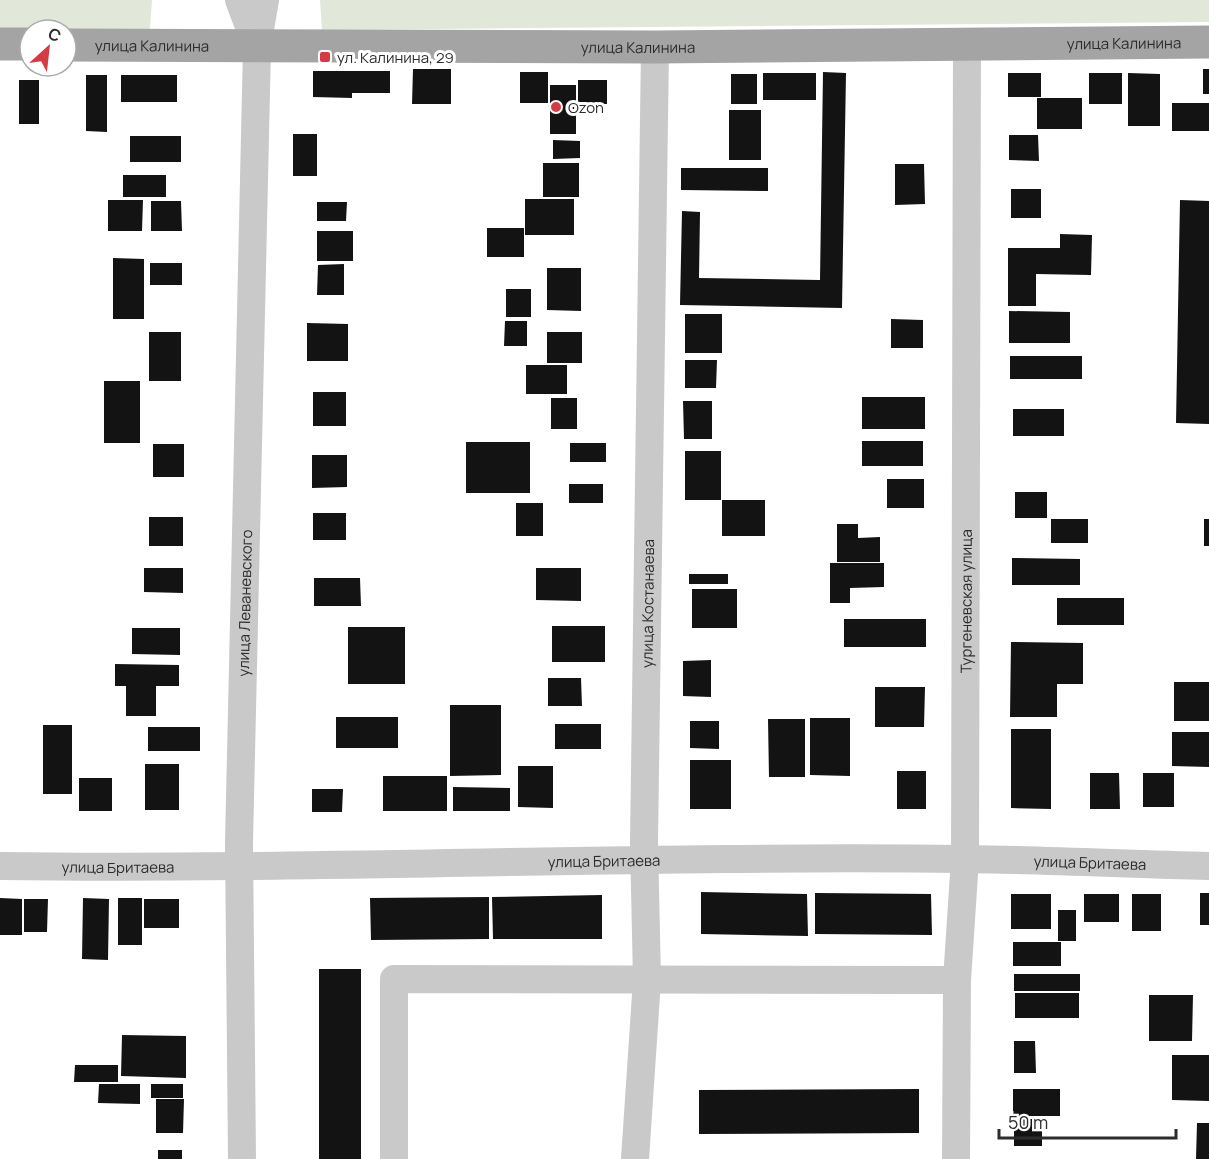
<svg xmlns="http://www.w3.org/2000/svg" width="1209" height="1159" font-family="Manrope,sans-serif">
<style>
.green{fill:#e1e8da}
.building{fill:#131313}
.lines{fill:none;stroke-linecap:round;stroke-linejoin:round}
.minor{stroke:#c9c9c9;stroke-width:28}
.major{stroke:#a4a4a4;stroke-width:33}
.poi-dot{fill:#d53b42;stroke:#fff;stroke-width:2}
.labels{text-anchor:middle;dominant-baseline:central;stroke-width:6;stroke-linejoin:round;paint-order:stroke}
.street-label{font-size:15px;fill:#2c2c2c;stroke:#fff}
.poi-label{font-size:15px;fill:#2c2c2c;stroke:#fff;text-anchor:start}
</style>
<rect width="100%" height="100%" fill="#fff"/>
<path class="green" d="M0 0H152L150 29H0Z
M320 0H1209V22L322 30Z"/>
<path class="building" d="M413 69H451V104H412Z
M1203 69H1209V94H1203Z
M313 71H390V93H352V98L313 97Z
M520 72H548V103H520Z
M823 72 846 73 842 308 680 305 682 211 700 212 699 278 820 280Z
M763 73H816V100H763Z
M1008 73H1041V97H1008Z
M1089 73H1122V104H1089Z
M1128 73 1160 74V126H1128Z
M731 74H757V104H731Z
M86 75H107V132L86 131Z
M121 75H177V102H121Z
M19 80H39V124H19Z
M578 80H607V104H578Z
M550 85H576V134H550Z
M1037 98H1082V129H1037Z
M1172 103H1209V131H1172Z
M729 110H761V160H729Z
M293 134H317V176H293Z
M1009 135H1038L1039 161 1009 160Z
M130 136H181V162H130Z
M553 140 580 141V158L553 159Z
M543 163H579V197H543Z
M895 164H924L925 204 895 205Z
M681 168H768V191L681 190Z
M123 175H166V197H123Z
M1011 189H1041V218H1011Z
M525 199H574V235H525Z
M108 200H143L142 231H108Z
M1180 200 1209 201V424L1176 423Z
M151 201H181L182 231H151Z
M317 202H347L346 221H317Z
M487 228H524V257H487Z
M317 231H353V261H317Z
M1060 234 1092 235 1091 275 1036 274V306H1008V248H1060Z
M113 258 144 259V319H113Z
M150 263H182V285H150Z
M344 264V295H317L318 265Z
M547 268H581V311L547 310Z
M506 289H531V317H506Z
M1009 311 1070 312V343H1009Z
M685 314H722V353H685Z
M891 319 923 320V348H891Z
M505 321H527V346H504Z
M307 323 348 324V361H307Z
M149 332H181V381H149Z
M547 332H582V363H547Z
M1010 356H1082V379H1010Z
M685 360H717L716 388H685Z
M526 365H567V394H526Z
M104 381H140V443H104Z
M313 392H346V426H313Z
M862 397H925V429H862Z
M551 398H577V429H551Z
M683 401H712V439H684Z
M1013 409H1064V436H1013Z
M862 441H923V466H862Z
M466 442H530V493H466Z
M570 443H606V462H570Z
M153 444H184V477H153Z
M685 451H721V500H685Z
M312 455H347V487L312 488Z
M887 479H924V508H887Z
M569 484H603V503H569Z
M1015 492H1047V518H1015Z
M722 500H765V536H722Z
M516 503H543V536H516Z
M313 513H346V540H313Z
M149 517H183V546H149Z
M1051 519H1088V543H1051Z
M1204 519H1209V546H1204Z
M837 524H858V538L880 537V562H837Z
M1012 558 1080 559V585H1012Z
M830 563H884V587L850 588V603H830Z
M144 568H183V593L144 592Z
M536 568H581V601L536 600Z
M689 574H728V584H689Z
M314 578H360L361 606H314Z
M692 589H737V628H692Z
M1057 598H1124V625H1057Z
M844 619H926V647H844Z
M552 626H605V662H552Z
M348 627H405V684H348Z
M132 628H180V655L132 654Z
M1011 642 1083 643V684H1057V717H1010Z
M711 660V697L683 696V661Z
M115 664 179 665V686H156V716H126V686H115Z
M548 678H581L582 706H548Z
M1174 682H1209V721H1174Z
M875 687H925L924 727H875Z
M450 705H501V775L450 776Z
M336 717H398V748H336Z
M810 718H850V776L810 775Z
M768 719H805V777H769Z
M690 721H719V749L690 748Z
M555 724H601V749H555Z
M43 725H72V794H43Z
M148 727H200V751H148Z
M1011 729H1051V809L1011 808Z
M1172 732H1209V767L1172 766Z
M690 760H731V809H690Z
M145 764H179V810H145Z
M518 766H553V808L518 807Z
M897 771H926V809H897Z
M1090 773H1119L1120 809H1090Z
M1143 773H1174V807H1143Z
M383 776H447V811H383Z
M79 778H112V811H79Z
M453 787 510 788V811H453Z
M312 789H343L342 812H312Z
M701 892 807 894 808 936 701 934Z
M815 893 931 894 932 935 815 934Z
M1200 893H1209V925H1200Z
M1011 894H1051V929H1011Z
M1084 894H1119V922H1084Z
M1132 894H1161V931H1132Z
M602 895V939H493L492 897Z
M489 897V939L371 940 370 898Z
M0 898 22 899V935H0Z
M83 898 109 899 108 960 82 959Z
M118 898H142V945H118Z
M24 899H48L47 932H24Z
M144 899H179V928H144Z
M1058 910H1076V941H1058Z
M1013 942H1061V966H1013Z
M319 969H361V1159H319Z
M1014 974H1080V991H1014Z
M1015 993H1079V1018H1015Z
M1149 995H1193L1192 1041H1149Z
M122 1035 186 1036V1078L121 1076Z
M1014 1041H1035L1036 1073H1014Z
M1172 1055H1209V1101L1172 1100Z
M75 1065H118V1082H74Z
M99 1084H140V1104L98 1103Z
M151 1084H183V1098H151Z
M919 1089V1133L699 1134V1090Z
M1013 1089H1060V1116H1013Z
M156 1099H184L183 1133H156Z
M1014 1119H1042V1146H1014Z
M1197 1123H1209V1159H1196Z
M158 1150H182V1159H158Z"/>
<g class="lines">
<g class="minor">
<path d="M239 0 256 45"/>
<path id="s1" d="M0 866C322 870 644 855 966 859 1047 860 1128 864 1209 866"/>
<path id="s2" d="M242 1159 239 843 257 47 265 0"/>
<path d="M394 1159V979L957 980"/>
<path id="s3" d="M635 1159 647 980 644 843 655 47"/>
<path id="s4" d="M956 1159 957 980 965 859 967 44"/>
</g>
<g class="major">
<path d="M0 44H30"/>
<path id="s5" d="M66 45 655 47 1209 42"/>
</g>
</g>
<g class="poi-dot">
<rect x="319" y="51" width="12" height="12" rx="3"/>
<circle cx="556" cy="107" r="6"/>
</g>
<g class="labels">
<g class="street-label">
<text stroke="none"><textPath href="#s5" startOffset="1058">улица Калинина</textPath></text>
<text stroke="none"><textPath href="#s5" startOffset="86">улица Калинина</textPath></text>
<text stroke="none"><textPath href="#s5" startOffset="572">улица Калинина</textPath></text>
<text stroke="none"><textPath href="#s4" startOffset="558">Тургеневская улица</textPath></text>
<text stroke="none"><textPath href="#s2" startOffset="556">улица Леваневского</textPath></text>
<text stroke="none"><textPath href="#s3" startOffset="556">улица Костанаева</textPath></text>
<text stroke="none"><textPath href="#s1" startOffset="604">улица Бритаева</textPath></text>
<text stroke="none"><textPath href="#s1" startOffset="1090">улица Бритаева</textPath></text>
<text stroke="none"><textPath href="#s1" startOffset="118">улица Бритаева</textPath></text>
</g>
<g class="poi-label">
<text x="337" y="57">ул. Калинина, 29</text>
<text x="568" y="107">Ozon</text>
</g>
</g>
<g transform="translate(48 48) rotate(27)"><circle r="28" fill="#ffffff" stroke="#ababab" stroke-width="1.5"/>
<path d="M0-4.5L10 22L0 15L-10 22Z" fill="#d53b42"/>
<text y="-9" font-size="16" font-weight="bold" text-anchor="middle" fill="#2c2c2c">С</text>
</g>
<path d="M999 1129v9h177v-9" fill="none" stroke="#2c2c2c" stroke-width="3"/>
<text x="1008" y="1129" font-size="18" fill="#2c2c2c" stroke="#ffffff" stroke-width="4.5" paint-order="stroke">50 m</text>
</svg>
